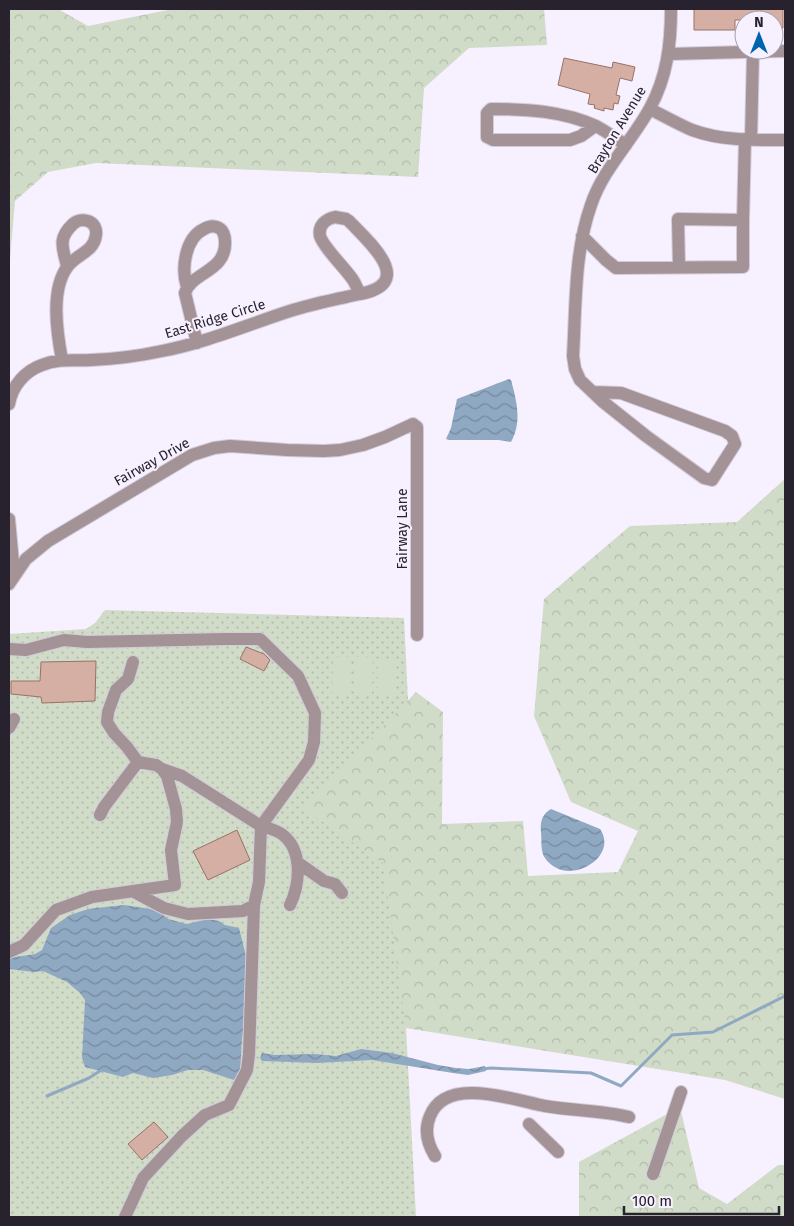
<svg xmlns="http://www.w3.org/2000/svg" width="794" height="1226" font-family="'Fira Sans',sans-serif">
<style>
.grass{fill:url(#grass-dots)}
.forest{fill:url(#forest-crowns)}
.pitch{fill:#d0dbc8}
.water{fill:url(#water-waves)}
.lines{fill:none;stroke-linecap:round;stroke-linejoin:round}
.stream{stroke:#8fa9c2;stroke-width:3}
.building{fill:#d6afa4;stroke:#977268}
.minor-casing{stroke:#d2cbd9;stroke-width:14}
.minor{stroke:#a39296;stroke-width:12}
.labels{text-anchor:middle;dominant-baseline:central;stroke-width:4;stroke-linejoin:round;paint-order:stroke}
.street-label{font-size:14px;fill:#28222f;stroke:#f7f0fe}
</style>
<defs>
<pattern id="grass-dots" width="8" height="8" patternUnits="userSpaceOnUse" patternTransform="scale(1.25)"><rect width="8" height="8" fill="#d0dbc8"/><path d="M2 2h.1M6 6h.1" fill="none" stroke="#b3bcac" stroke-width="1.8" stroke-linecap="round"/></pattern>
<pattern id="forest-crowns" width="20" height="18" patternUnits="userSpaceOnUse" patternTransform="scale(1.25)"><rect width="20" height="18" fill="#d0dbc8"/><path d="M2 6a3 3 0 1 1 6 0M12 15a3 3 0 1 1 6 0" fill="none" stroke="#b3bcac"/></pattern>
<pattern id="water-waves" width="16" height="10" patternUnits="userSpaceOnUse" patternTransform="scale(1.25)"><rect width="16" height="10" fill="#8fa9c2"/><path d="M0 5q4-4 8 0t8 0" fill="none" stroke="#75899e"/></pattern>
</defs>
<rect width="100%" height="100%" fill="#f7f0fe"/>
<path class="grass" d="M105 610 404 618 408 701 406 1028 416 1217H9V634L86 629 95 623Z"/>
<path class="forest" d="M9 9H58L88 26 173 9H544L547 45 469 48 424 88 418 177 96 163 48 172 15 201 9 272Z
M785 479V1099L725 1080 406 1028 383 863 304 809 416 692 443 712 442 824 523 821 528 876 618 872 638 831 571 802 534 716 544 599 630 526 737 522Z
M680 1107 699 1188 727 1204 778 1165H785V1217H579V1162Z"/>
<path class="pitch" d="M333 657H350L349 694H332Z
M356 657H373L372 694H355Z
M378 658 395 659 394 695H377Z"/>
<path class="water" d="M509 379 511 380C517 402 522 422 511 442L498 440H449L446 439 451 428 457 399Z
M551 809 600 829C620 858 566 889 545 858 540 851 542 840 541 832 540 822 542 814 551 809Z
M124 905 157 910 168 919 187 924 208 919 219 921 225 925 239 928 248 964 246 1014 242 1038 240 1073 234 1080 203 1070H188L172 1075 153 1078 133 1073 123 1077 85 1067 82 1058 85 1000 80 993 67 982 43 971 34 972 9 969V958L35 954 42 950 51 928 70 915 88 909Z
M361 1049 392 1053 438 1065 456 1068 469 1069 485 1066 486 1071 468 1075 453 1073 372 1060 317 1063 262 1061 260 1058 262 1053 275 1055 315 1054 336 1056Z"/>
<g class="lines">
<path class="stream" d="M483 1069 491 1068 591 1073 621 1086 672 1035 713 1032 785 996
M47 1096 89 1078 103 1069"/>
</g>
<path class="building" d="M694 9H783V28H774V20H735V30H694Z
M564 58 612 68 613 62 635 67 632 81 620 78 616 95 620 96 618 104 614 103 613 110 604 108V111L594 108 595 105 588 104 590 94 558 85Z
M246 647 264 654 270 660 264 671 240 659Z
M96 661 95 701 42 703 41 697 11 694V681H40L41 662Z
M237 830 250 860 208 880 193 851Z
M154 1122 168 1137 142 1160 128 1144Z"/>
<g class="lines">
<g class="minor-casing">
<path id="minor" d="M669 54 785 51
M650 109C664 116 678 124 692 130 722 141 754 140 785 140
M595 126 581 136 570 140H493L487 137V113L491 109C527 109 563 111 596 126 606 131 616 139 626 145
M751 140 753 52
M335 217 346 219 349 221C369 242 417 283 360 294 357 289 356 284 353 280 346 269 323 247 320 236 318 225 326 219 335 217Z
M743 220 745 139
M582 236 606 260 616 268 743 267V220L678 219 679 267
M187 287C181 269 185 238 204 229 209 226 214 225 219 228 223 230 225 236 225 241 227 272 191 272 185 293L197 343
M62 360C57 333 50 289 68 266 77 254 94 252 96 235 98 221 82 216 73 224 57 239 63 248 67 266
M593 392 621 393 725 431 732 436 735 444 712 480 704 478 646 436 602 401 580 380 575 369 573 356C576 306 574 253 591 205 603 169 632 141 650 108 667 77 671 44 671 9
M9 404C12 386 25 371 42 365 58 358 74 361 91 360 115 359 139 356 162 351 208 342 249 324 293 310 315 303 337 299 360 294
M9 519 14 574
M9 584 26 559 48 541 192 455 214 448 230 446 287 450 324 451 340 450 363 445 385 437 413 424 417 427V635
M9 649 26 650 64 640 87 642 225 639H260L298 676 315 713 314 742 309 760 261 826 182 776 162 769
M133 662 128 679 116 690 108 712 107 722 114 733 127 747 138 762
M9 728 14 719
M297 862 324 881 335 884 342 893
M134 892 164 908 188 914 243 911 254 905 259 882 261 826C268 828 277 830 283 835 303 851 300 884 290 905
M9 952 24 945 56 910 92 897 175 885 171 850 177 822 176 809 167 776 162 769 156 765 138 762 104 807 100 815
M529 1124 558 1152
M435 1156C427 1143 424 1130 430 1116 446 1075 514 1100 545 1106 573 1111 601 1110 629 1117
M653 1174 681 1092
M125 1217 143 1178 182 1136 205 1115 229 1105 247 1070 249 1054 254 905"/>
</g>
<use href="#minor" class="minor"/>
</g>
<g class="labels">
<g class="street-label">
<text transform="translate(617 130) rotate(-59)">Brayton Avenue</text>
<text transform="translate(215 319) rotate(-17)">East Ridge Circle</text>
<text transform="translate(152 462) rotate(-29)">Fairway Drive</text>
<text transform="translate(402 529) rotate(-90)">Fairway Lane</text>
</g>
</g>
<rect width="794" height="1226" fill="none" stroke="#28222f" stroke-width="20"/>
<g transform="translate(759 35)"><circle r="24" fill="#f7f0fe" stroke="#a49eab"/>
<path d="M0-4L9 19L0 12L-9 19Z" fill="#0063af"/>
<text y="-8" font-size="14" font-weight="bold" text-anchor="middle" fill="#28222f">N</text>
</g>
<path d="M624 1206v8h155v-8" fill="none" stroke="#28222f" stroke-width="2.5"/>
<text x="632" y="1206" font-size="15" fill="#28222f" stroke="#f7f0fe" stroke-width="4" paint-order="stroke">100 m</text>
</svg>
